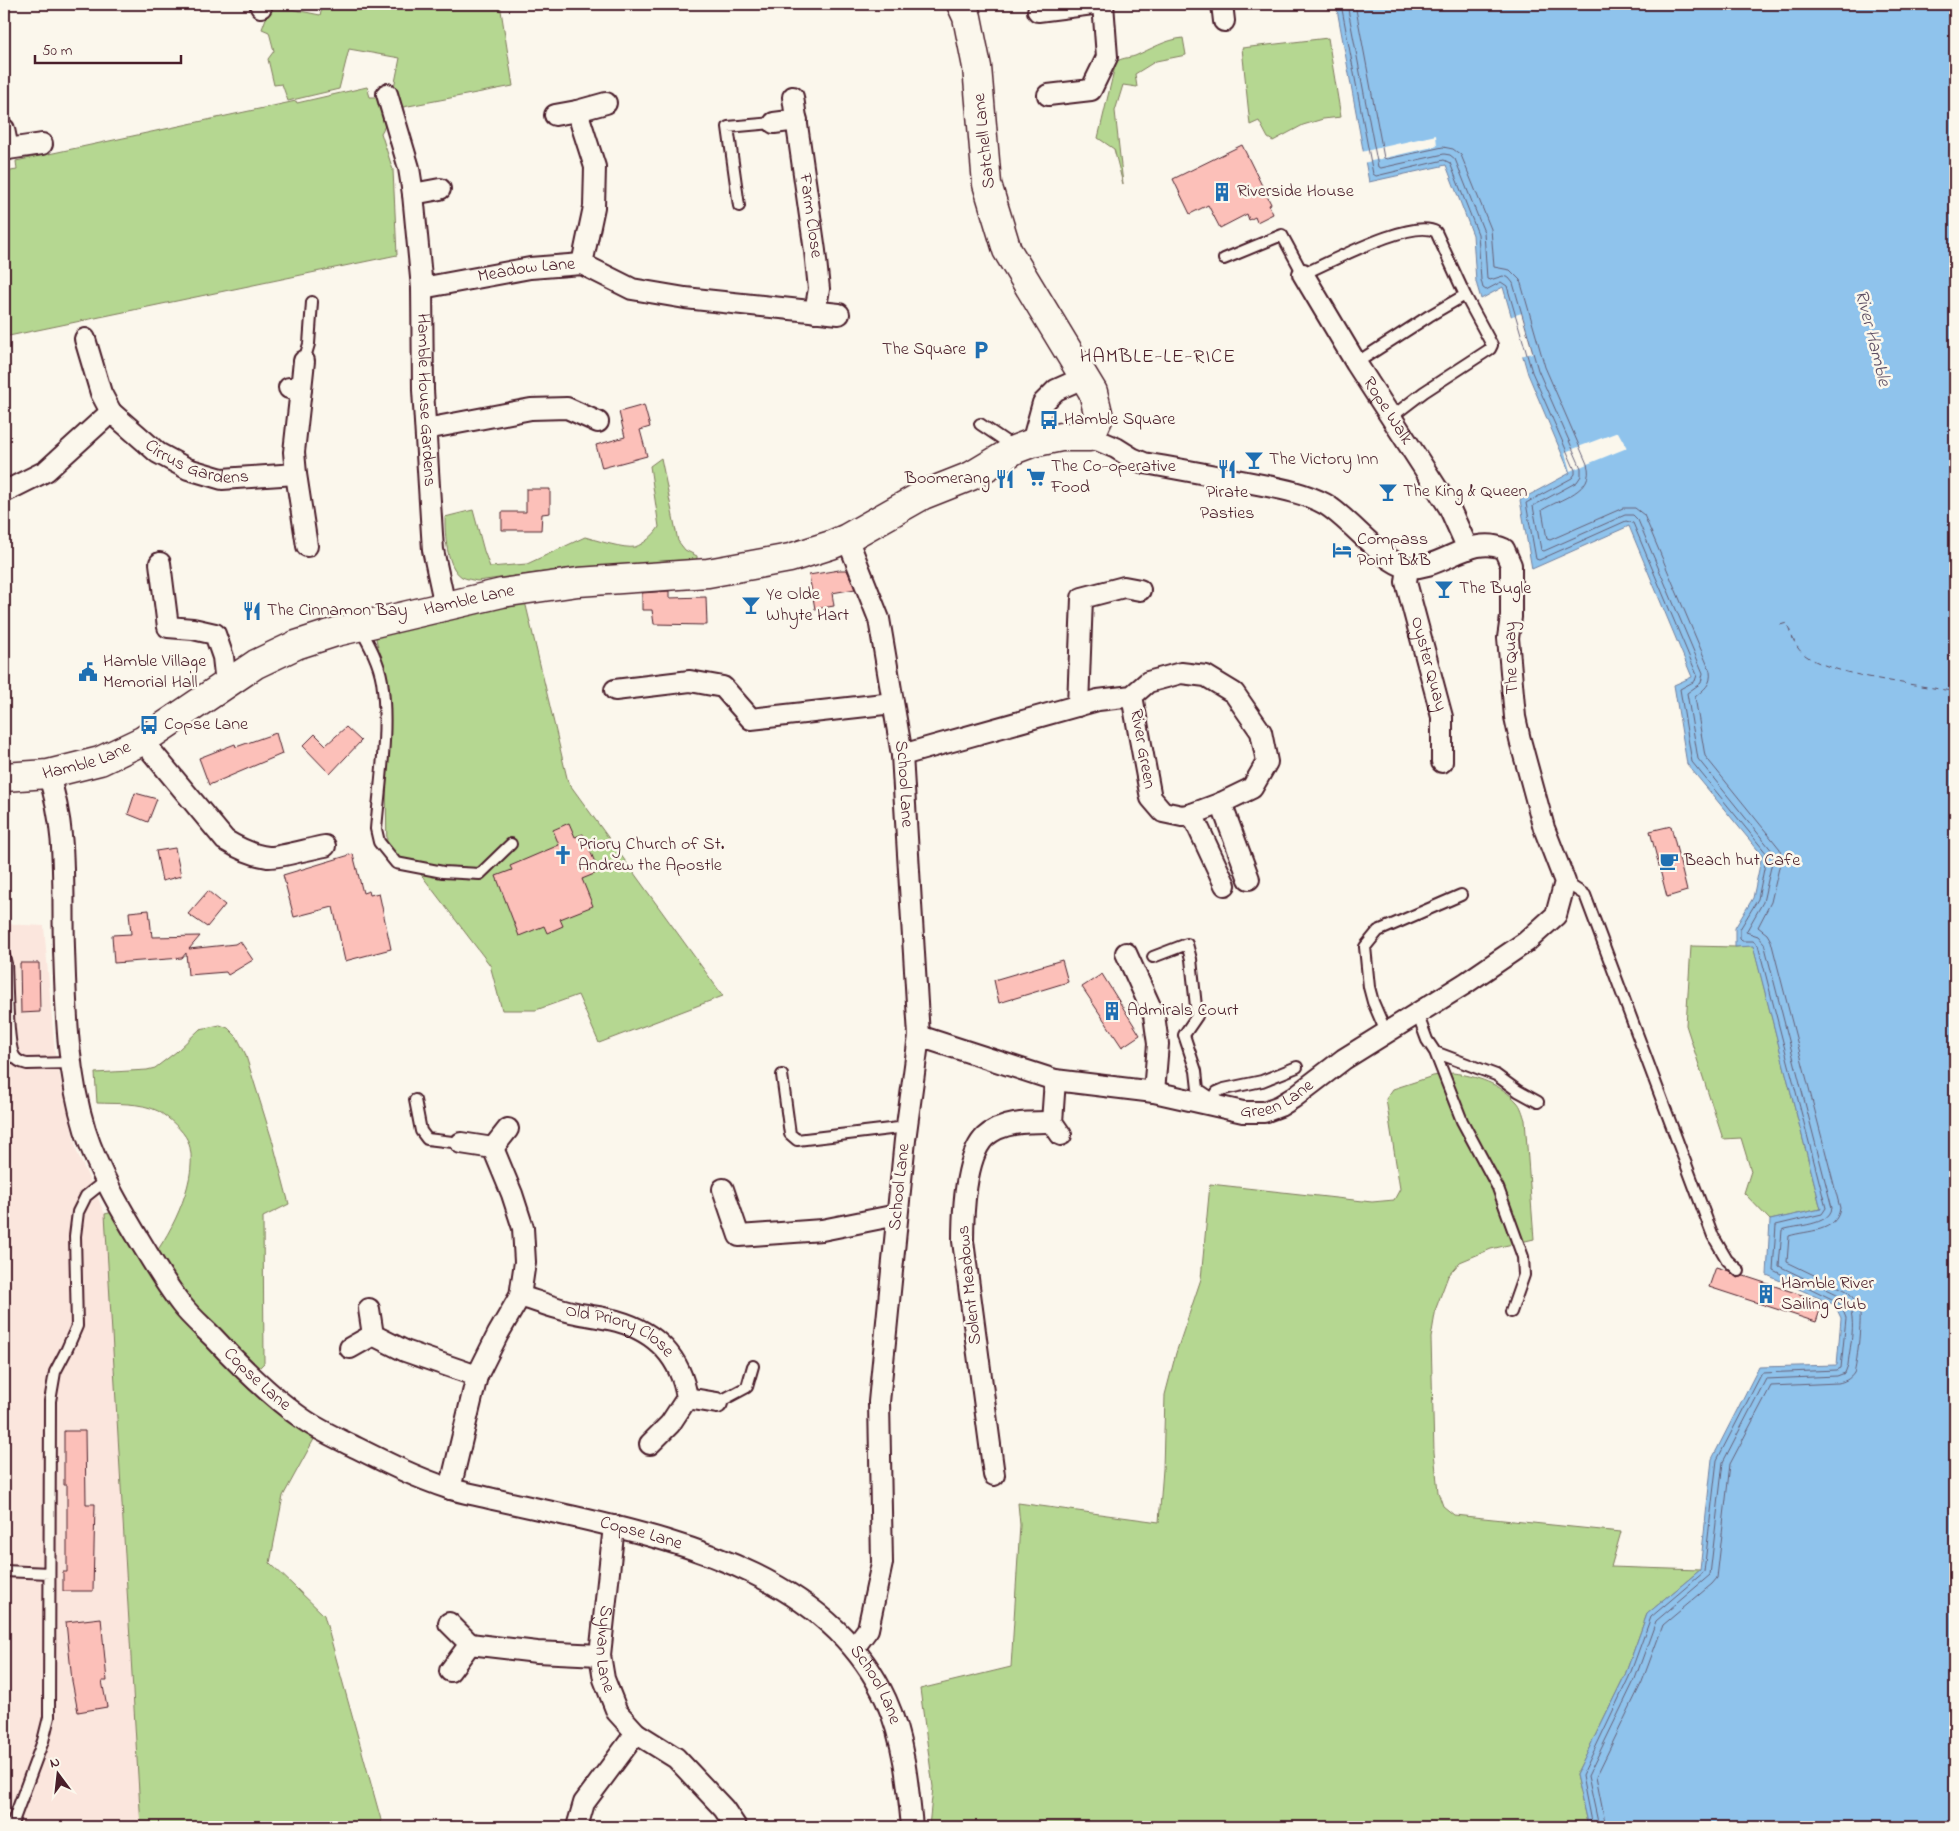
<svg xmlns="http://www.w3.org/2000/svg" width="1959" height="1831" font-family="'Indie Flower',sans-serif">
<style>
.built{fill:#fbe6dd}
.green{fill:#b5d791;stroke:#807b5e}
.water{fill:#8fc3ec;stroke:#73819f}
.pier{fill:#fbf7ec}
.lines{fill:none;stroke-linecap:round;stroke-linejoin:round}
.shore{stroke:#666178;stroke-width:1}
.ferry{stroke:#5f5065;stroke-width:1;stroke-dasharray:6 5;stroke-linecap:butt}
.building{fill:#fcc0b9;stroke:#4a1f2b}
.lane-casing{stroke:#4a1f2b;stroke-width:14}
.street-casing{stroke:#4a1f2b;stroke-width:24}
.secondary-casing{stroke:#4a1f2b;stroke-width:31}
.lane{stroke:#fbf7ec;stroke-width:10}
.street{stroke:#fbf7ec;stroke-width:20}
.secondary{stroke:#fbf7ec;stroke-width:28}
.labels{text-anchor:middle;dominant-baseline:central;stroke-width:5;stroke-linejoin:round;paint-order:stroke}
.street-label{font-size:18px;fill:#4a1f2b;stroke:#fbf7ec}
.poi-label{font-size:18px;fill:#4a1f2b;stroke:#fbf7ec;text-anchor:start}
.water-label{font-size:19px;font-style:italic;fill:#5f5065;stroke:#fbf7ec}
.quarter-label{font-size:20px;letter-spacing:1px;fill:#4a1f2b;stroke:#fbf7ec}
</style>
<rect width="100%" height="100%" fill="#fbf7ec"/>
<filter id="ink" filterUnits="userSpaceOnUse"><feTurbulence type="fractalNoise" baseFrequency=".02" numOctaves="2"/><feDisplacementMap in="SourceGraphic" scale="10" xChannelSelector="R" yChannelSelector="G"/><feConvolveMatrix kernelMatrix="1 2 1 2 8 2 1 2 1" color-interpolation-filters="sRGB"/></filter>
<g filter="url(#ink)">
<path class="built" d="M4 924 44 926 55 1053 77 1152 105 1214 141 1827H4Z"/>
<path class="green" d="M324 4H500L513 86 398 108 393 92 400 58 349 49 339 89 288 101 282 84 274 85 268 59 274 51 269 32 262 29 271 5 320 15Z
M1183 38 1186 55 1156 61 1135 74 1137 87 1123 85 1115 111 1123 184 1114 149 1098 138 1116 62C1121 58 1128 58 1135 56 1151 49 1165 40 1183 38Z
M1328 38 1341 117 1323 119 1303 125 1273 141 1268 138 1259 121 1250 125 1242 48Z
M367 87 370 97H378L385 126 381 133 393 170 397 255 4 337V172L17 170 16 161 296 101 297 103Z
M661 458 678 541 685 550 697 556V566L582 567 477 581C473 580 466 579 462 577 446 567 445 534 445 517L473 510 484 551 490 567 527 564 585 537C596 540 624 549 635 547 644 544 654 535 659 527L650 466Z
M523 593 568 782 723 996 599 1043 578 995 536 1010H502L490 965 416 868 387 861 385 677 373 626Z
M1753 945 1821 1209 1770 1220 1744 1193 1751 1171 1741 1138 1723 1139 1686 1025 1691 946 1735 947Z
M220 1025 228 1028 237 1037 245 1053 273 1143 289 1204 263 1217 264 1363 251 1376 319 1430 283 1496 270 1563 324 1615 383 1827H141L105 1214 121 1210 151 1259C172 1233 201 1174 188 1141 183 1130 168 1117 158 1111 140 1102 116 1104 97 1103L95 1073 147 1070 155 1068 176 1052 200 1029Z
M1453 1073C1476 1076 1501 1084 1517 1102 1521 1106 1523 1114 1525 1120L1534 1239 1491 1249 1460 1262 1448 1276 1436 1308 1431 1338 1434 1452 1438 1492 1443 1506 1454 1515 1621 1532 1611 1567 1700 1570 1647 1614 1625 1675 1576 1775 1588 1827H929L933 1787 920 1689 1011 1667 1020 1525 1018 1503 1159 1522 1163 1469 1165 1395 1176 1353 1201 1279 1210 1184 1372 1202 1394 1200 1400 1189 1386 1099 1393 1089 1433 1076Z"/>
<path class="water" d="M1336 4H1955V1827H1588L1576 1775 1625 1675 1647 1614 1700 1570 1712 1459 1759 1367 1837 1365 1841 1318 1835 1305 1767 1275 1770 1220 1821 1209 1753 946 1735 947V928L1753 898 1762 855 1687 764 1674 685 1692 677 1629 526 1532 569 1520 500 1570 473 1528 374 1503 287 1481 299 1476 282 1473 235 1446 165 1369 182Z"/>
<path class="pier" d="M1436 135 1437 146 1363 163 1361 152Z
M1522 313 1533 353 1520 356 1509 317Z
M1618 432 1627 448 1570 471 1565 452Z"/>
<g class="lines">
<path class="shore" d="M1341 4 1373 174 1376 176 1444 160 1450 163 1478 234 1481 280 1483 288 1486 290 1501 282 1507 286 1532 372 1575 470V474L1572 478 1526 503 1536 559 1539 560 1626 521 1633 523 1697 675 1695 681 1680 689 1692 762 1767 854 1758 899 1740 929V939L1742 941H1753L1758 945 1826 1208 1822 1214 1776 1225 1773 1270 1840 1303 1846 1318 1841 1368 1837 1370 1762 1373 1717 1460 1704 1572 1651 1617 1629 1677 1582 1776 1592 1827
M1347 4 1378 167 1381 168 1444 154 1450 155 1455 159 1484 232 1487 279 1490 280 1503 276 1509 278 1513 283 1538 370 1581 468V476L1577 482 1533 506 1541 550 1544 551 1625 515H1633L1638 520 1703 673 1701 683 1687 693 1698 759 1773 852V858L1763 902 1746 932 1758 936 1764 943 1832 1208C1829 1226 1796 1225 1782 1230L1779 1266 1841 1296C1860 1312 1850 1343 1848 1365L1845 1373 1837 1376 1766 1379 1723 1462 1710 1575 1656 1621 1635 1679 1588 1776 1599 1827
M1355 4 1384 158 1387 159 1443 147 1453 149 1461 155 1491 229 1494 267 1510 270 1520 280 1545 367 1587 464C1596 491 1559 499 1542 510L1547 539 1550 540 1623 508H1635L1644 515 1710 671C1712 685 1704 689 1695 697L1705 756 1780 849 1781 859 1771 902 1758 927 1767 934 1771 941 1840 1208C1837 1233 1807 1230 1789 1236L1787 1262 1847 1291C1853 1296 1858 1306 1860 1315 1861 1323 1857 1366 1854 1373 1850 1379 1844 1382 1838 1383L1771 1386 1730 1464 1717 1578 1712 1584 1663 1625 1642 1682 1596 1777 1606 1827"/>
<path class="ferry" d="M1780 625 1787 623C1790 631 1793 641 1798 648 1817 676 1921 684 1955 692"/>
</g>
<path class="building" d="M1242 145 1271 204 1269 205 1273 214 1257 222 1255 217 1249 220 1247 214 1220 228 1208 205 1190 214 1173 179Z
M644 405 650 427 640 430 647 456 602 468 596 445 625 437 619 412Z
M526 489H550V513L542 514 541 530H502V512H526Z
M839 570H847L855 589 832 593 834 606 815 609 809 575Z
M669 591V598L706 597 707 625 654 624 652 610H642V593Z
M346 727 361 741 330 774 303 746 315 734 326 745Z
M276 733 282 754 209 785 199 758 235 744 236 747Z
M135 793 157 799 148 822 128 814Z
M569 823 575 837 583 834 599 872 582 879 593 906 560 919 563 926 547 933 544 926 519 936 496 876 512 870 510 866 559 845 553 830Z
M1671 826 1687 891 1667 897 1650 831Z
M175 848 181 876 162 881 156 851Z
M353 854 363 893 369 891 370 895 379 893 391 949 345 961 333 907 294 917 283 875Z
M208 891 225 905 207 927 188 914Z
M149 910 152 937 200 936 189 949 235 944 240 941 253 960 228 975 226 972 188 975 186 953 182 958 114 963 112 935 131 934 129 912Z
M1062 960 1068 982 999 1003 994 980Z
M20 963H39L40 1012 21 1013Z
M1102 974 1140 1035 1122 1047 1082 987Z
M1716 1267 1729 1271 1737 1278 1744 1276 1823 1302 1816 1322 1709 1287Z
M64 1431H85L86 1504H95L93 1591H63V1572H67V1485H64Z
M101 1618 107 1681H102L107 1707 78 1712 72 1681 66 1622Z"/>
<g class="lines">
<g class="lane-casing">
<path id="lane" d="M739 206 728 127 774 123
M1224 259 1282 235 1303 274C1329 263 1413 217 1436 232L1465 295 1492 345 1490 349 1424 392 1390 418
M304 361 309 344 312 302
M1356 363 1429 316 1465 295
M980 424 1014 447
M360 628C369 644 379 662 382 681 389 729 380 781 376 829L379 842 396 863 443 872 480 874 511 844
M1565 882 1585 895 1713 1236 1727 1260 1739 1271
M4 956 6 964C7 982 7 1044 14 1056 17 1061 22 1063 27 1064L71 1063
M1153 957 1187 944 1191 959 1197 1016 1184 1035 1196 1071 1198 1089 1213 1099
M1417 1013 1427 1040 1435 1052 1496 1075 1518 1091 1538 1102
M1386 1032 1373 1002 1369 987 1365 947 1378 931 1461 895
M1435 1052 1462 1121 1498 1188 1523 1257 1524 1275 1511 1312
M782 1075 790 1134 797 1140 907 1127
M415 1100 421 1131 427 1139 461 1143
M1213 1105V1099L1217 1092 1224 1089 1262 1081 1297 1067
M717 1403 747 1387 753 1366
M4 1571 49 1573
M11 1827 43 1741 49 1717 50 1401 55 1372 67 1349 77 1326 75 1236 78 1212 86 1196 106 1180"/>
</g>
<g class="street-casing">
<g id="street">
<path d="M1222 4 1224 21"/>
<path d="M261 7 262 4"/>
<path d="M1038 11 1093 4"/>
<path id="s1" d="M387 94 409 168 413 194 422 288 423 390 433 550 445 606"/>
<path d="M1048 95 1091 90 1107 57 1103 4"/>
<path id="s2" d="M793 97 815 251 819 289 815 312"/>
<path d="M577 111 606 103"/>
<path d="M555 115 577 111 595 167 594 207 582 264"/>
<path d="M774 123 797 120"/>
<path d="M4 129 8 149 4 150"/>
<path d="M8 149 42 144"/>
<path d="M413 194 440 189"/>
<path id="s3" d="M1303 274 1356 363 1449 507 1468 549"/>
<path id="s4" d="M422 288 530 268 582 264 632 289 685 298 839 314"/>
<path d="M85 339 101 393 111 412"/>
<path d="M301 389 304 361"/>
<path d="M426 429 531 409 567 408 598 422"/>
<path d="M1032 443 1043 403 1056 390 1085 377"/>
<path d="M296 474 307 546"/>
<path id="s5" d="M4 492 46 471 111 412 158 453 188 469 222 479 296 474 294 452 301 389 289 388"/>
<path id="s6" d="M847 538 879 619 902 755 919 1036 905 1140 879 1402 882 1563 868 1629 854 1648"/>
<path d="M160 563 168 627 193 629 215 634 223 657 226 684"/>
<path id="s7" d="M1408 567 1406 582 1442 717V762"/>
<path d="M615 690 690 681 723 687 751 719 893 703"/>
<path d="M1078 706 1082 598 1124 587 1140 590"/>
<path d="M142 740 225 840C238 848 252 855 268 857 278 858 312 848 325 846"/>
<path d="M902 755 1098 700 1132 696 1148 682 1181 673 1206 676 1234 693 1261 732 1267 762 1252 788 1219 804 1192 814 1182 816 1163 812 1151 798 1132 696"/>
<path id="s8" d="M48 774C68 830 62 889 64 948 66 1008 67 1072 85 1130 98 1171 121 1210 143 1246 155 1266 167 1286 181 1304 190 1316 202 1326 213 1337 241 1367 270 1396 303 1419 320 1431 339 1439 357 1448 387 1463 417 1478 448 1488 463 1493 478 1495 493 1499 520 1505 548 1511 575 1517 692 1544 832 1581 886 1700 904 1740 908 1784 912 1827"/>
<path d="M1221 803 1249 879"/>
<path d="M1192 814 1225 885"/>
<path d="M1126 953 1154 1015 1158 1044 1154 1092"/>
<path id="s9" d="M919 1036 1055 1080 1154 1092 1243 1112H1264L1280 1106 1293 1098 1344 1059 1466 983 1526 942 1556 915 1565 882 1544 828 1520 740 1515 717 1508 638 1511 617V565L1504 549C1471 533 1439 572 1406 567 1384 563 1348 517 1325 504 1303 492 1277 488 1252 483 1216 476 1180 469 1144 463L1132 458 1116 448 1090 437"/>
<path d="M1055 1080 1052 1122 1061 1135"/>
<path d="M493 1148 508 1129"/>
<path d="M723 1189 739 1236 822 1230 897 1215"/>
<path id="s10" d="M520 1296C539 1302 557 1309 576 1313 589 1316 604 1317 617 1321 656 1332 681 1358 687 1398L670 1424 650 1444"/>
<path d="M369 1309 373 1335 405 1351 477 1376"/>
<path d="M350 1348 373 1335"/>
<path d="M687 1398 717 1403"/>
<path d="M994 1475 963 1241C963 1214 965 1157 985 1137 1002 1121 1030 1122 1052 1122"/>
<path d="M450 1489 477 1376 498 1334 520 1296 525 1262 523 1228 512 1194 493 1148 461 1143"/>
<path id="s11" d="M614 1526 600 1655 604 1679 617 1712 636 1733 676 1758 724 1809 736 1827"/>
<path d="M449 1623 470 1644"/>
<path d="M450 1671 470 1644 537 1652 600 1655"/>
<path d="M577 1827 584 1803 636 1733"/>
</g>
</g>
<g class="secondary-casing">
<g id="secondary">
<path id="s12" d="M4 777 48 774 100 761 142 741 256 664 296 645 336 632 502 593 578 582 708 573 790 558 831 545 847 538 923 495 971 476 1016 449 1032 443 1061 437H1090L1099 417 1093 392 1007 250 987 184 977 67 967 17 961 4"/>
</g>
</g>
<use href="#lane" class="lane"/>
<use href="#street" class="street"/>
<use href="#secondary" class="secondary"/>
</g>
</g>
<defs>
<g id="building-bare" transform="scale(1.5)"><path d="M-4-6H4V6H1V3H-1V6H-4ZM-2.5-4.3h1.7v1.8h-1.7ZM.8-4.3h1.7v1.8H.8ZM-2.5-1h1.7V.8h-1.7ZM.8-1h1.7V.8H.8Z" fill="#1f6fb2" stroke="#fbf7ec" stroke-width="2.5" paint-order="stroke"/></g>
<g id="parking-bare" transform="scale(1.5)"><path d="M-3.5-5.5H1a3.5 3.5 0 0 1 0 7H-1V5.5H-3.5ZM-1-3.4V-.6H.8a1.4 1.4 0 0 0 0-2.8Z" fill="#1f6fb2" stroke="#fbf7ec" stroke-width="2.5" paint-order="stroke"/></g>
<g id="bus-bare" transform="scale(1.5)"><path d="M-5-6H5V4H4V6H2V4H-2V6H-4V4H-5ZM-3.5-4V0h7V-4ZM-3.5 1.2v1.5H-2V1.2ZM2 1.2v1.5H3.5V1.2Z" fill="#1f6fb2" stroke="#fbf7ec" stroke-width="2.5" paint-order="stroke"/></g>
<g id="bar-bare" transform="scale(1.5)"><path d="M-6-5H6L.8 .8V4.5H3.5V6h-7V4.5H-.8V.8Z" fill="#1f6fb2" stroke="#fbf7ec" stroke-width="2.5" paint-order="stroke"/></g>
<g id="restaurant-bare" transform="scale(1.5)"><path d="M-5-6h1v4h1v-4h1v4h1v-4h1v5L-1.5 .5V6h-2V.5L-5-1ZM5-6V6H3V1.5H1.5Q1.5-4 5-6Z" fill="#1f6fb2" stroke="#fbf7ec" stroke-width="2.5" paint-order="stroke"/></g>
<g id="supermarket-bare" transform="scale(1.5)"><path d="M-6-5.5h2.5l.6 2H6L4.5 2H-2.5L-4.4-4H-6ZM-1.5 3.2a1.3 1.3 0 1 0 .1 0ZM3 3.2a1.3 1.3 0 1 0 .1 0Z" fill="#1f6fb2" stroke="#fbf7ec" stroke-width="2.5" paint-order="stroke"/></g>
<g id="hotel-bare" transform="scale(1.5)"><path d="M-6-4.5h1.5V1H6V5H4.5V3h-9V5H-6ZM-4 0a1.8 1.8 0 1 1 3.6 0ZM.5 0V-2.5h3Q6-2.5 6 0Z" fill="#1f6fb2" stroke="#fbf7ec" stroke-width="2.5" paint-order="stroke"/></g>
<g id="civic-bare" transform="scale(1.5)"><path d="M-.6-6.5H3V-4.5H.6V-3L4-1V1h2V6H-6V1h2V-1L-.6-3ZM-1.2 2.5V6h2.4V2.5Z" fill="#1f6fb2" stroke="#fbf7ec" stroke-width="2.5" paint-order="stroke"/></g>
<g id="church-bare" transform="scale(1.5)"><path d="M-1.2-6h2.4v3.5h3.3v2.4h-3.3V6h-2.4V-.1h-3.3v-2.4h3.3Z" fill="#1f6fb2" stroke="#fbf7ec" stroke-width="2.5" paint-order="stroke"/></g>
<g id="cafe-bare" transform="scale(1.5)"><path d="M-5.5-4.5H6V0H3Q3 3.5 0 3.5H-2.5Q-5.5 3.5-5.5 0ZM3-3.2v2h1.7v-2ZM-6 4.5H4V6H-6Z" fill="#1f6fb2" stroke="#fbf7ec" stroke-width="2.5" paint-order="stroke"/></g>
</defs>
<g fill-rule="evenodd">
<use href="#building-bare" x="1222" y="192"/>
<use href="#parking-bare" x="981" y="350"/>
<use href="#bus-bare" x="1049" y="420"/>
<use href="#bar-bare" x="1254" y="460"/>
<use href="#restaurant-bare" x="1227" y="469"/>
<use href="#supermarket-bare" x="1036" y="477"/>
<use href="#restaurant-bare" x="1005" y="479"/>
<use href="#bar-bare" x="1388" y="492"/>
<use href="#hotel-bare" x="1342" y="550"/>
<use href="#bar-bare" x="1444" y="589"/>
<use href="#bar-bare" x="751" y="605"/>
<use href="#restaurant-bare" x="252" y="611"/>
<use href="#civic-bare" x="88" y="672"/>
<use href="#bus-bare" x="149" y="725"/>
<use href="#church-bare" x="563" y="855"/>
<use href="#cafe-bare" x="1669" y="861"/>
<use href="#building-bare" x="1112" y="1011"/>
<use href="#building-bare" x="1766" y="1294"/>
</g>
<g class="labels">
<g class="street-label">
<text transform="translate(985 141) rotate(-96)">Satchell Lane</text>
<text stroke="none"><textPath href="#s2" startOffset="120">Farm Close</textPath></text>
<text stroke="none"><textPath href="#s4" startOffset="106">Meadow Lane</textPath></text>
<text stroke="none"><textPath href="#s1" startOffset="310">Hamble House Gardens</textPath></text>
<text stroke="none"><textPath href="#s3" startOffset="161">Rope Walk</textPath></text>
<text stroke="none"><textPath href="#s5" startOffset="238">Cirrus Gardens</textPath></text>
<text stroke="none"><textPath href="#s12" startOffset="505">Hamble Lane</textPath></text>
<text transform="translate(1512 658) rotate(-92)">The Quay</text>
<text stroke="none"><textPath href="#s7" startOffset="100">Oyster Quay</textPath></text>
<text transform="translate(1142 749) rotate(80)">River Green</text>
<text stroke="none"><textPath href="#s12" startOffset="85">Hamble Lane</textPath></text>
<text stroke="none"><textPath href="#s6" startOffset="254">School Lane</textPath></text>
<text stroke="none"><textPath href="#s9" startOffset="371">Green Lane</textPath></text>
<text transform="translate(900 1187) rotate(-84)">School Lane</text>
<text transform="translate(970 1285) rotate(-96)">Solent Meadows</text>
<text stroke="none"><textPath href="#s10" startOffset="106">Old Priory Close</textPath></text>
<text stroke="none"><textPath href="#s8" startOffset="666">Copse Lane</textPath></text>
<text stroke="none"><textPath href="#s8" startOffset="1086">Copse Lane</textPath></text>
<text stroke="none"><textPath href="#s11" startOffset="124">Sylvan Lane</textPath></text>
<text stroke="none"><textPath href="#s8" startOffset="1374">School Lane</textPath></text>
</g>
<g class="poi-label">
<text x="1237" y="192">Riverside House</text>
<text x="966" y="350" text-anchor="end">The Square</text>
<text x="1064" y="420">Hamble Square</text>
<text x="1269" y="460">The Victory Inn</text>
<text x="1051" y="467">The Co-operative<tspan x="1051" dy="21">Food</tspan></text>
<text x="990" y="479" text-anchor="end">Boomerang</text>
<text x="1403" y="492">The King &amp; Queen</text>
<text x="1227" y="493" text-anchor="middle">Pirate<tspan x="1227" dy="21">Pasties</tspan></text>
<text x="1357" y="540">Compass<tspan x="1357" dy="21">Point B&amp;B</tspan></text>
<text x="1459" y="589">The Bugle</text>
<text x="766" y="595">Ye Olde<tspan x="766" dy="21">Whyte Hart</tspan></text>
<text x="267" y="611">The Cinnamon Bay</text>
<text x="103" y="662">Hamble Village<tspan x="103" dy="21">Memorial Hall</tspan></text>
<text x="164" y="725">Copse Lane</text>
<text x="578" y="845">Priory Church of St.<tspan x="578" dy="21">Andrew the Apostle</tspan></text>
<text x="1684" y="861">Beach hut Cafe</text>
<text x="1127" y="1011">Admirals Court</text>
<text x="1781" y="1284">Hamble River<tspan x="1781" dy="21">Sailing Club</tspan></text>
</g>
<g class="water-label">
<text transform="translate(1872 338) rotate(76)">River Hamble</text>
</g>
<g class="quarter-label">
<text x="1158" y="357">HAMBLE-LE-RICE</text>
</g>
</g>
<rect width="1959" height="1831" fill="none" stroke="#fbf7ec" stroke-width="20"/>
<rect x="10" y="10" width="1939" height="1811" fill="none" stroke="#4a1f2b" stroke-width="2" filter="url(#ink)"/>
<g transform="translate(58 1774) rotate(345)" stroke="#fbf7ec" stroke-width="4" paint-order="stroke">
<path d="M0-4L9 19L0 12L-9 19Z" fill="#4a1f2b"/>
<text y="-8" font-size="14" font-weight="bold" text-anchor="middle" fill="#4a1f2b">N</text>
</g>
<path d="M35 55v8h146v-8" fill="none" stroke="#4a1f2b" stroke-width="2.5"/>
<text x="42" y="55" font-size="15" fill="#4a1f2b" stroke="#fbf7ec" stroke-width="4" paint-order="stroke">50 m</text>
</svg>
